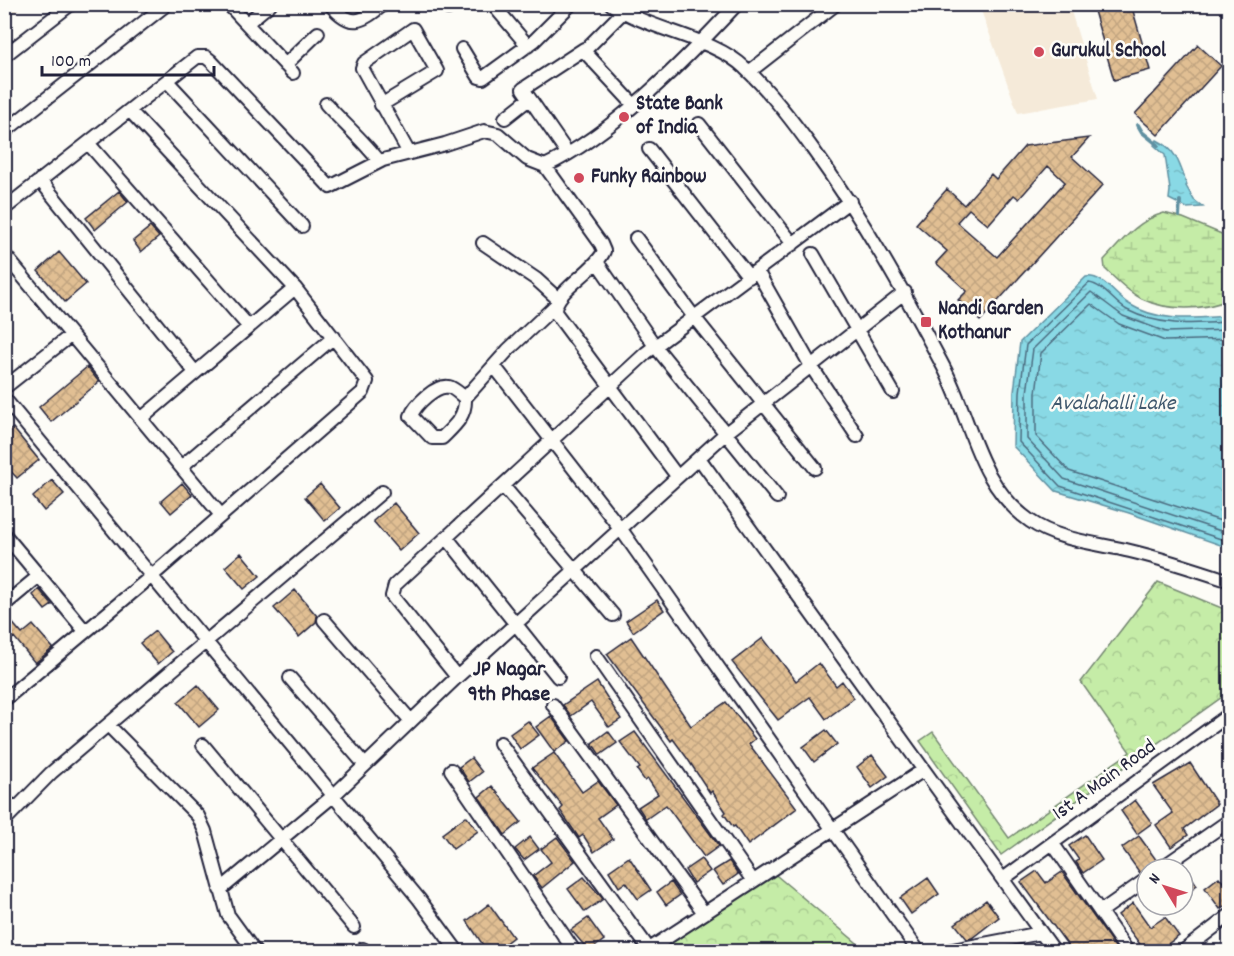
<svg xmlns="http://www.w3.org/2000/svg" width="1234" height="956" font-family="Dekko,sans-serif">
<style>
.built{fill:#f5ead9}
.wetland{fill:url(#wetland-marsh);stroke:#748771;stroke-width:1.5}
.park{fill:url(#park-crowns);stroke:#748771;stroke-width:1.5}
.water{fill:url(#water-ripples);stroke:#6090a1;stroke-width:1.5}
.lines{fill:none;stroke-linecap:round;stroke-linejoin:round}
.shore{stroke:#4b6b7f;stroke-width:1.5}
.stream{stroke:#6090a1;stroke-width:4}
.building{fill:url(#building-cross-hatch);stroke:#22223b;stroke-width:1.5;fill-rule:evenodd}
.minor-casing{stroke:#22223b;stroke-width:16}
.minor{stroke:#fdfcf7;stroke-width:12}
.poi-dot{fill:#d1495b;stroke:#fdfcf7;stroke-width:2}
.labels{text-anchor:middle;dominant-baseline:central;stroke-width:5;stroke-linejoin:round;paint-order:stroke}
.poi-label{font-size:21px;font-weight:bold;fill:#22223b;stroke:#fdfcf7;text-anchor:start}
.street-label{font-size:21px;fill:#22223b;stroke:#fdfcf7}
.water-label{font-size:22px;font-style:italic;fill:#41596e;stroke:#fdfcf7}
.neighbourhood-label{font-size:22px;font-weight:bold;fill:#22223b;stroke:#fdfcf7}
</style>
<defs>
<pattern id="wetland-marsh" width="20" height="14" patternUnits="userSpaceOnUse" patternTransform="scale(1.5)"><rect width="20" height="14" fill="#c5eca7"/><path d="M1 5h8M5 5V1M11 12h8M15 12V8" fill="none" stroke="#a9ca91"/></pattern>
<pattern id="park-crowns" width="20" height="18" patternUnits="userSpaceOnUse" patternTransform="scale(1.5)"><rect width="20" height="18" fill="#c5eca7"/><path d="M2 6a3 3 0 1 1 6 0M12 15a3 3 0 1 1 6 0" fill="none" stroke="#a9ca91"/></pattern>
<pattern id="water-ripples" width="26" height="14" patternUnits="userSpaceOnUse" patternTransform="scale(1.5)"><rect width="26" height="14" fill="#89d9e5"/><path d="M2 4q2-2 4 0t4 0M15 11q2-2 4 0t4 0" fill="none" stroke="#76bac5"/></pattern>
<pattern id="building-cross-hatch" width="8" height="8" patternUnits="userSpaceOnUse" patternTransform="scale(1.5)"><rect width="8" height="8" fill="#e1bf93"/><path d="M0 0l8 8M0 8l8-8" fill="none" stroke="#c1a480"/></pattern>
</defs>
<rect width="100%" height="100%" fill="#fdfcf7"/>
<filter id="ink" filterUnits="userSpaceOnUse"><feTurbulence type="fractalNoise" baseFrequency=".0167" numOctaves="2"/><feDisplacementMap in="SourceGraphic" scale="12" xChannelSelector="R" yChannelSelector="G"/><feConvolveMatrix kernelMatrix="1 2 1 2 8 2 1 2 1" color-interpolation-filters="sRGB"/></filter>
<g filter="url(#ink)">
<path class="built" d="M5 4H24V5L5 19Z
M979 5H1069L1098 99 1018 113Z"/>
<path class="wetland" d="M1164 213 1183 218 1229 237V299C1205 311 1167 311 1142 299 1128 292 1116 279 1105 269L1104 260C1122 241 1138 220 1164 213Z"/>
<path class="park" d="M1158 582 1229 611V692L1001 855 920 741 933 732 1009 838 1130 752 1081 682Z
M771 871 863 948 849 952H643Z"/>
<path class="water" d="M1157 140C1177 150 1180 165 1187 185L1186 186 1194 200 1203 207 1187 208 1169 199 1170 190 1165 155 1154 145Z
M1086 277C1104 275 1115 296 1129 304 1159 323 1195 318 1229 316V548L1129 513 1056 491 1013 446 1014 392 1020 342Z"/>
<g class="lines">
<path class="shore" d="M1230 322C1194 324 1160 327 1127 310 1114 303 1104 285 1089 283L1026 345 1020 392 1019 442 1060 486 1230 542
M1230 330 1166 332 1123 316 1091 292 1033 349 1027 393V439L1064 479 1230 534
M1230 339 1165 341 1119 324 1091 304 1041 353 1036 393V436L1069 471 1230 524"/>
<path class="stream" d="M1138 125 1142 132 1158 145
M1179 216 1180 201"/>
</g>
<path class="building" d="M1092 4H1131L1150 70 1114 80Z
M1198 45 1221 66 1158 135 1135 114Z
M1089 138 1072 157 1103 185 980 321 958 300 967 291 936 263 947 251 916 224 947 189 964 205 991 174 996 179 1025 146ZM1048 166 1065 182 997 257 957 222 969 209 988 225 1014 195 1019 199Z
M119 191 128 202 95 230 86 218Z
M150 227 159 237 141 252 133 241Z
M59 252 86 284 65 302 38 271Z
M87 367 99 382 51 422 39 407Z
M13 428 39 460 17 478 4 464V435Z
M52 480 64 494 44 511 33 497Z
M182 483 192 495 171 513 161 501Z
M320 484 340 508 325 521 305 497Z
M394 503 419 533 399 551 373 521Z
M241 553 260 576 244 589 225 567Z
M39 589 52 605 45 610 33 595Z
M295 590 317 616 316 622 299 637 274 608Z
M657 600 664 610 633 632 626 621Z
M4 613 22 634 33 625 53 648 35 663 14 637 10 641 4 635Z
M155 631 172 652 158 664 140 643Z
M631 637 691 726 726 702 755 739 749 744 797 808 748 845 735 826 733 827 724 814 726 812 712 791 710 793 687 758 673 739 671 741 607 654Z
M763 638 796 681 819 663 836 686 842 681 854 698 826 719 810 697 778 720 732 662Z
M597 682 621 719 609 727 591 702 571 716 563 705Z
M198 685 219 710 199 727 178 702Z
M551 716 569 741 554 752 536 727Z
M528 721 539 735 520 749 510 734Z
M826 730 837 744 814 762 803 747Z
M608 731 617 743 600 755 592 743Z
M635 732 719 846 704 857 666 805 646 819 638 807 658 794 648 779 645 781 637 770 640 768 620 742Z
M554 753 582 792 598 781 616 805 598 818 613 839 594 852 583 835 579 838 560 810 563 807 532 768Z
M872 755 888 776 872 788 857 767Z
M471 758 482 772 469 782 459 767Z
M1190 763 1217 804 1184 829 1188 835 1171 847 1156 825 1173 813 1153 785Z
M492 786 521 822 505 835 479 797Z
M1135 800 1152 823 1137 834 1121 811Z
M466 816 478 831 453 849 442 834Z
M1085 835 1102 860 1083 873 1076 862 1079 860 1069 846Z
M1139 836 1157 861 1140 873 1122 848Z
M530 837 539 849 524 860 515 849Z
M557 837 575 861 542 888 533 876 551 862 541 849Z
M629 857 651 890 638 899 626 882 619 887 609 871Z
M701 859 710 871 693 883 685 870Z
M729 861 738 874 723 885 713 871Z
M1183 865 1197 885 1183 895Z
M1037 871 1046 883 1062 872 1118 951H1072L1021 882Z
M584 877 603 899 585 912 568 889Z
M1219 877 1230 891V902L1220 909 1205 888Z
M928 878 939 894 911 914 900 898Z
M671 882 680 895 666 905 657 892Z
M986 900 999 917 972 938 967 939 955 924Z
M1133 903 1150 927 1165 917 1179 936 1165 946 1169 951H1145L1118 915Z
M489 904 513 937 495 951H487L467 921Z
M588 918 604 940 589 951 571 930Z"/>
<g class="lines">
<g class="minor-casing">
<path id="minor" d="M228 4 293 73
M330 4C352 30 362 21 384 4
M436 4 448 8 459 4
M611 4C650 31 713 37 745 68 771 92 792 120 812 148 862 217 903 290 943 366 972 420 976 483 1030 521 1058 541 1098 543 1130 551 1164 559 1197 570 1230 581
M495 7 528 46
M623 12 584 51 634 105
M247 23 270 4
M462 49 479 77 483 78 534 41 571 4
M4 56 71 4
M285 65 318 33
M749 72 836 4
M167 81 302 226
M326 104C344 124 363 140 379 161
M381 105 437 71 413 29 364 63 362 68 409 153
M505 118 529 99
M699 124 793 244
M4 132 167 4
M88 143 249 327
M649 149 749 277
M568 154 523 89 584 49
M545 166 601 244 604 251C595 272 554 290 555 312L677 476
M40 180 195 372
M4 209 197 57H206L211 61 330 187 383 160 445 144 484 131 498 134 527 159 545 166C611 136 687 58 737 4
M636 238 694 317 815 468
M483 243 536 279 558 299
M4 254 220 514
M813 254 893 392
M597 262 655 346 777 497
M757 271 811 366 857 436
M494 366 620 528 919 952
M4 388 70 336
M4 398 419 899 458 952
M465 398C461 395 454 388 449 387 436 384 415 405 411 416L432 438H442C454 426 466 417 465 398L508 350 555 306
M141 419 295 288
M699 458 1055 952
M181 467 334 337
M503 486 613 615
M4 534 85 631
M447 538 558 677
M4 605 39 576
M324 620 411 721
M596 656 753 881
M457 677 392 596 395 585 646 353 850 201
M290 678 365 765
M4 700 153 575 363 392 367 381 295 288 130 111
M553 705 704 913
M109 726 198 816 205 831 228 915 255 952
M500 743 649 949
M203 745 354 927
M451 770 575 952
M4 799 15 810
M4 821 51 773 382 492
M1053 844 1128 952
M1160 869 1230 820
M1003 879 1230 714
M220 890 333 796 457 677 726 433 905 292
M1100 912 1147 879
M363 949 365 952
M645 952 922 771
M942 952 1041 933
M1182 952 1230 915"/>
</g>
<use href="#minor" class="minor"/>
</g>
</g>
<g class="poi-dot">
<circle cx="1039" cy="52" r="6"/>
<circle cx="624" cy="117" r="6"/>
<circle cx="579" cy="178" r="6"/>
<rect x="920" y="316" width="12" height="12" rx="3"/>
</g>
<g class="labels">
<g class="poi-label">
<text x="1051" y="52">Gurukul School</text>
<text x="636" y="105">State Bank<tspan x="636" dy="24">of India</tspan></text>
<text x="591" y="178">Funky Rainbow</text>
<text x="938" y="310">Nandi Garden<tspan x="938" dy="24">Kothanur</tspan></text>
</g>
<g class="street-label">
<text transform="translate(1105 781) rotate(-36)">1st A Main Road</text>
</g>
<g class="water-label">
<text x="1113" y="404">Avalahalli Lake</text>
</g>
<g class="neighbourhood-label">
<text x="509" y="670">JP Nagar<tspan x="509" dy="25">9th Phase</tspan></text>
</g>
</g>
<rect width="1234" height="956" fill="none" stroke="#fdfcf7" stroke-width="24"/>
<rect x="12" y="12" width="1210" height="932" fill="none" stroke="#22223b" stroke-width="2" filter="url(#ink)"/>
<g transform="translate(1165 887) rotate(308)"><circle r="28" fill="#fdfcf7" stroke="#a5a5ac" stroke-width="1.5"/>
<path d="M0-4.5L10 22L0 15L-10 22Z" fill="#d1495b"/>
<text y="-9" font-size="16" font-weight="bold" text-anchor="middle" fill="#22223b">N</text>
</g>
<path d="M42 66v9h172v-9" fill="none" stroke="#22223b" stroke-width="3"/>
<text x="51" y="66" font-size="18" fill="#22223b" stroke="#fdfcf7" stroke-width="4.5" paint-order="stroke">100 m</text>
</svg>
